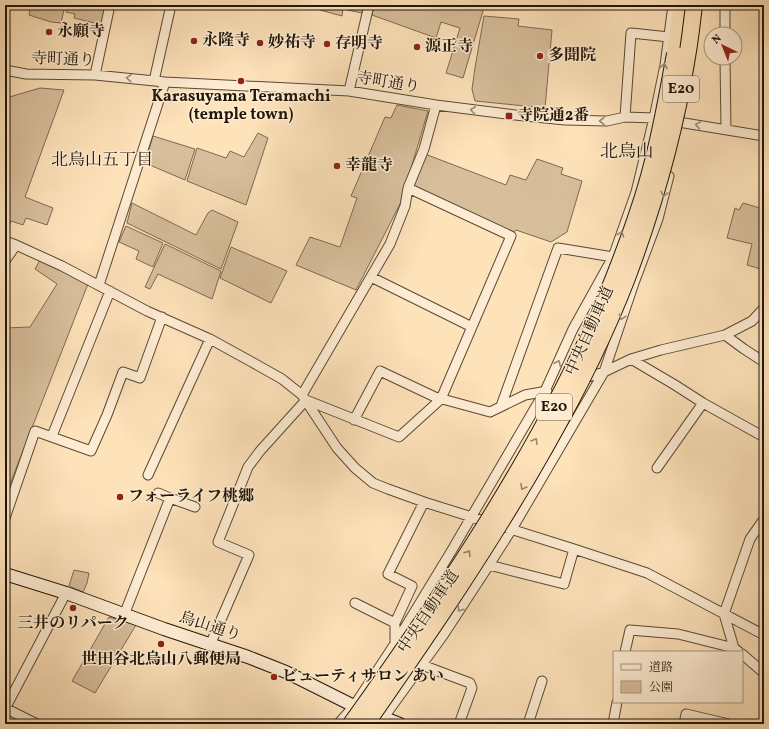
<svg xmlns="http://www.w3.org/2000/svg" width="769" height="729" font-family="Vollkorn,'Noto Serif JP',serif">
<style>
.green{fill:#d8bf9c;stroke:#7c6a52}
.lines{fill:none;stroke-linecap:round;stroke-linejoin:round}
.street-casing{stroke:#584934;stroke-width:11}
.secondary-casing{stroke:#201608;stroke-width:14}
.highway-casing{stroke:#201608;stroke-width:18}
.street{stroke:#feecd2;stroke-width:9}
.secondary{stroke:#feecd2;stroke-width:12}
.highway{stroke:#fee2ba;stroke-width:16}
.highway-bridge-casing{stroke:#201608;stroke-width:18;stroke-linecap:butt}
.highway-bridge{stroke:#fee2ba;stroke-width:16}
.oneway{stroke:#9a8c77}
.oneway2{stroke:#9a866a}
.poi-dot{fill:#8f2418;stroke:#feecd2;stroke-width:1.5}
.labels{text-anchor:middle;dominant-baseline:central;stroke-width:3;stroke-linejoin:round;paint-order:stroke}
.shield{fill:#feecd2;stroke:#635645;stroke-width:1}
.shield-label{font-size:15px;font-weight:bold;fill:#201608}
.poi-label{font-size:16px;font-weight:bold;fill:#201608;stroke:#feecd2;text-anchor:start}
.street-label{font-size:16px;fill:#201608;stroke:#feecd2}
.neighbourhood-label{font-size:17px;fill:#201608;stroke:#feecd2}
.quarter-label{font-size:18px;fill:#201608;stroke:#feecd2}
</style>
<rect width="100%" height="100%" fill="#fee2ba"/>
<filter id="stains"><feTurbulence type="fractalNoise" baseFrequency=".005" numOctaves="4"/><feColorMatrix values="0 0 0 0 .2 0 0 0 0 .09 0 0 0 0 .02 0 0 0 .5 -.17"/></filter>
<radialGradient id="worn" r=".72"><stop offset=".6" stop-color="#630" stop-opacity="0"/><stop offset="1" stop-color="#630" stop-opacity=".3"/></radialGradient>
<path class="green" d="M31 5H65L61 23 51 22 29 15Z
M68 5H107L103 25 74 18 75 14 66 12Z
M309 5H364L362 13 343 9 342 16 309 7Z
M374 5H480L483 11 463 78 446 73 460 28 441 22 436 38 372 15Z
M484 16 519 19 518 26 552 30 545 108 475 101 472 89 475 68Z
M40 88 64 90 25 197 53 208 47 225 26 218 23 225 11 221 7 231 5 230V97L6 98Z
M397 105 428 111 401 202 356 290 296 265 310 237 340 247 357 198 351 196 385 117 391 118Z
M258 133 268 138 246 205 187 181 197 148 226 158 230 151 244 157Z
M153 136 195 149 185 180 145 163Z
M425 154 506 185 510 175 526 180 537 159 563 168 561 174 582 181 567 232 551 242 516 230 513 233 412 186Z
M132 203 196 235 208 213 212 210 238 222 221 269 127 223Z
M743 203 763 209 764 207V270L747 265 752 244 727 238 735 208 739 210Z
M126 226 163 243 153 267 136 259 139 251 119 242Z
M165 244 221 271 212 299 158 274 150 289 145 287Z
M231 247 287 271 271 303 220 278Z
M40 260 88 284 5 497V328L30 327 57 284 35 269Z
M74 570 89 573 87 583 83 592 69 586Z
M109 617 136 625 95 693 72 681Z"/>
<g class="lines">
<g class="street-casing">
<path id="street" d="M725 34V5
M725 58 726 130
M5 70 26 74 95 75 165 82 349 91 436 105 515 115 565 120 607 121 625 117 654 118 764 136
M95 75 110 5
M154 81 171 5
M349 91 369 5
M625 117 631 33 669 37
M5 241 16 245 62 266 147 311 210 339 250 361 282 379 302 395 337 448 355 468 373 483 388 489 424 502 574 549 647 573 764 635
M5 261 16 245
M371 277 472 327
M99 285 165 82
M725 335 744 349 764 362
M631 359 675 385 703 403 764 437
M582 379 604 372 631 359 661 350 725 335 752 321 764 308
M302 395 390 244 405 206 408 188 424 149 436 105
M501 406 558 248 613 257
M354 420 380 371 435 397 490 412 525 395 547 391
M52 436 110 291
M657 468 703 403
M148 475 210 339
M170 498 195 507
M5 518 35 431 91 451 107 415 123 372 140 378 162 317
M489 565 564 584 574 549
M355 603 395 623
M124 615 170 498 158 493
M395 644V623L412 586 388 574 424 502
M210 645 249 555 218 542 248 467 260 451 306 400 399 437 441 399 511 236 408 188
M734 648 724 614 750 539 764 519
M625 652 630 630 678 634 734 648 738 651
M742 654 764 673
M422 665 470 683 472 688 459 724
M37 724 7 709 6 707 66 593
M338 724 354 706 398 639 452 550 545 391 573 329 613 257 636 192 654 118 665 65 673 5
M379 724 444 634 489 565 512 529 604 372 634 283 658 219 669 176
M528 724 542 681
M613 724 617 702
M684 724 686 714 729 724"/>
</g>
<g class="secondary-casing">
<path id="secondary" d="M5 574 66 593 164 629 248 657 286 672 354 706 400 724"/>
</g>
<g class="highway-casing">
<path id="highway" d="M675 54 681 5"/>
</g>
<use href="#street" class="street"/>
<use href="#secondary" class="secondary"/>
<use href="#highway" class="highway"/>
<g class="highway-bridge-casing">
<path id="highway-bridge" d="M351 724C445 592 537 456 602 307 621 261 640 213 652 165 662 128 668 91 675 54
M366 724C430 632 492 542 547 444 577 391 605 335 627 278 654 206 675 132 687 57 690 40 692 22 694 5"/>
</g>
<use href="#highway-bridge" class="highway-bridge"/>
</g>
<defs><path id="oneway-chevron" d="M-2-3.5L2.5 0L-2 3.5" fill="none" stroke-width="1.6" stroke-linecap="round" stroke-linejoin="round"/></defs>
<g class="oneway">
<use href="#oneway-chevron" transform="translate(664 66) rotate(-80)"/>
<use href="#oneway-chevron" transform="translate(129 78) rotate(-175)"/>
<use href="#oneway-chevron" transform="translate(473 110) rotate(-173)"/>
<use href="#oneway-chevron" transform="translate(602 121) rotate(180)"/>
<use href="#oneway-chevron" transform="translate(698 125) rotate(-170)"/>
<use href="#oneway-chevron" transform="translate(664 194) rotate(104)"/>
<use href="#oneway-chevron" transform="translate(621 234) rotate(-71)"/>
<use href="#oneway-chevron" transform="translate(622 317) rotate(109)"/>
<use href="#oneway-chevron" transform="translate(558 363) rotate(-65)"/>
<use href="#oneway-chevron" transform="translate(460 609) rotate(124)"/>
</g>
<g class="oneway2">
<use href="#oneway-chevron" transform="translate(535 441) rotate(-60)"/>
<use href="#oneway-chevron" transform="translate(523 487) rotate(120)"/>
<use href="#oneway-chevron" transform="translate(468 553) rotate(-58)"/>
</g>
<g class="poi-dot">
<circle cx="49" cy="32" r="4"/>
<circle cx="194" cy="41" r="4"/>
<circle cx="260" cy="43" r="4"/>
<circle cx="327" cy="44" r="4"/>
<circle cx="417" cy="47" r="4"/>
<circle cx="540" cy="56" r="4"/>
<circle cx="241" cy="81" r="4"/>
<rect x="505" y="112" width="8" height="8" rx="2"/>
<circle cx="337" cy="166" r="4"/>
<circle cx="120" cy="497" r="4"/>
<circle cx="73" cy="608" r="4"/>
<circle cx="161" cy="644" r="4"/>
<circle cx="274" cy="677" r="4"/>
</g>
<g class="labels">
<g class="shield">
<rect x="663" y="76" width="36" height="26" rx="3"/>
<rect x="536" y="394" width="36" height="26" rx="3"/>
</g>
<g class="shield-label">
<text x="681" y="89">E20</text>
<text x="554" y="407">E20</text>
</g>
<g class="poi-label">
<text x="57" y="32">永願寺</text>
<text x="202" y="41">永隆寺</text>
<text x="268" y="43">妙祐寺</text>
<text x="335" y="44">存明寺</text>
<text x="425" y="47">源正寺</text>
<text x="548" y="56">多聞院</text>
<text x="241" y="97" text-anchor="middle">Karasuyama Teramachi<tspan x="241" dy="18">(temple town)</tspan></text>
<text x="517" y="116">寺院通2番</text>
<text x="345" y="166">幸龍寺</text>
<text x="128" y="497">フォーライフ桃郷</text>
<text x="73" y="624" text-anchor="middle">三井のリパーク</text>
<text x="161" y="660" text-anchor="middle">世田谷北烏山八郵便局</text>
<text x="282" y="677">ビューティサロン あい</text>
</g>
<g class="street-label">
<text transform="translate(63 60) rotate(2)">寺町通り</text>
<text transform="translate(388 83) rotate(9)">寺町通り</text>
<text transform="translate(590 331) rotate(-66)">中央自動車道</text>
<text transform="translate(429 612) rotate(-56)">中央自動車道</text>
<text transform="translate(210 627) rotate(18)">烏山通り</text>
</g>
<g class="neighbourhood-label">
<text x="102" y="160">北烏山五丁目</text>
</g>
<g class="quarter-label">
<text x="627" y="152">北烏山</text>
</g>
</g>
<rect width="769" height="729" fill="none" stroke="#fee2ba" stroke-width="20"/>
<rect x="6" y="6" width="757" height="717" fill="none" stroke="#201608" stroke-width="2"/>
<rect x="10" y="10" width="749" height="709" fill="none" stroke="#201608"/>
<rect x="613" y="651" width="130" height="52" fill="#feecd2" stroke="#a59681"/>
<rect x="621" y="664" width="20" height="6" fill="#feecd2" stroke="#a59681"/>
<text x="649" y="671" font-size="12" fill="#201608">道路</text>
<rect x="621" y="681" width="20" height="12" fill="#d8bf9c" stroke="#a59681"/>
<text x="649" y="691" font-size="12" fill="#201608">公園</text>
<g transform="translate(723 46) rotate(317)"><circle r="19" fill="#feecd2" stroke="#a59681"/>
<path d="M0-3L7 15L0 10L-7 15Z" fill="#8f2418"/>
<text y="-6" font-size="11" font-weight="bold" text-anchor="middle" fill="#201608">N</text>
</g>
<rect width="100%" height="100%" filter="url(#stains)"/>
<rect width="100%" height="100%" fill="url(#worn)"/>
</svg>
